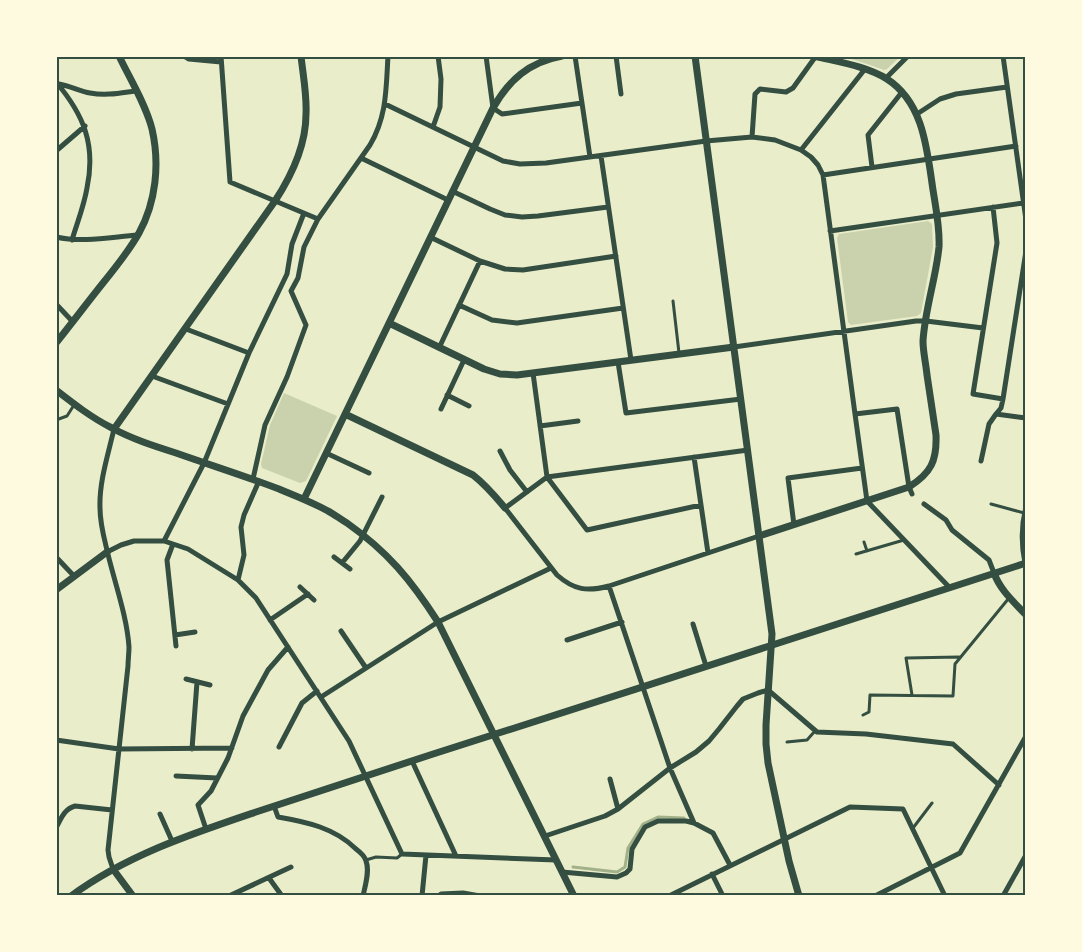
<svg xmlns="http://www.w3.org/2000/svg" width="1082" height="952" font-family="Arial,sans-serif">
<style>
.green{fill:#cad2ad}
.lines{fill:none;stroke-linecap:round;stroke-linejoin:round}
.stream{stroke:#a3b18a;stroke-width:3}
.service{stroke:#344e41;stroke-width:3}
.minor{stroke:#344e41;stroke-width:5}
.tertiary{stroke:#344e41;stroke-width:7}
.neatline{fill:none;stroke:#344e41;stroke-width:2}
</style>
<rect width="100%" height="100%" fill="#e9edc9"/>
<path class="green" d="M842 56H901L887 69 884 70 867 64Z
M928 221 932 224 933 247 921 313 917 316 851 325 848 322 837 238 839 234Z
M284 393 337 416 306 481 300 483 262 468 261 464 270 425Z"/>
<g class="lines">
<path class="stream" d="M573 867 617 872 625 867 628 848 643 824 658 817 684 818"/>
<path class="service" d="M673 301 679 353
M56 420 67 416 74 405
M991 504 1024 513
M864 542 867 551
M856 554 904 540
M912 695 906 658 959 657
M863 715 869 712 870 695 953 696 955 664 1009 598
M787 742 807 740 815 731
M913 828 932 803
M366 860 376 857 397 858 402 854"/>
<path class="minor" d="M184 56 189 59 221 62
M221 56 230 182 318 219
M486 56 493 108 502 114 582 103
M575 56 590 157
M616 56 621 94
M1003 56 1026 220
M886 78 908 56
M56 82C84 115 96 145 87 188 84 206 77 223 72 240
M59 84C70 86 80 91 90 93 106 96 120 93 135 91
M385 104 503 161 520 164 546 163 706 141 752 137 775 140 801 150 811 157 818 165 823 175 855 414 867 501 950 588
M917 114 940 99 956 94 1007 87
M433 127 440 107 441 79 438 56
M752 137 755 94 760 89 786 92 793 88 816 56
M801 150 865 69
M56 151 85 126
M601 156 631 360
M361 158 448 200
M872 167 868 135 902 92
M823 175 1016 146
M452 191 490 209 505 215 522 217 538 216 608 207
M993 207 997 243 973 394 1003 399
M830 231 1023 203
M56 237C83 243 111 237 138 235
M430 237 480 261 505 269 523 270 616 256
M56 304 73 322
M459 305 492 320 517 323 623 308
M186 329 249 353
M734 347 916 321H926L983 328
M439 348 480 261
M618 362 626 413 741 399
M533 373 547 477 587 530 701 505
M152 376 228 404
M447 395 469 406
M441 409 464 360
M855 414 897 409 909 487 912 494
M996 414 1001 408 1003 399 1026 251
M540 426 578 421
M748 450 547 477 505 508 557 575C574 590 587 592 609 586L759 536
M500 451 510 470 527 492
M326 453 369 473
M694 457 708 553
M981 461 989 424 996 414 1026 418
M253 479 265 425 287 377 306 325 291 291 298 278 304 247 318 219 370 145C387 116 386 89 388 56
M924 504 946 520 952 530 989 560 994 573
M794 525 788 478 862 468
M164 541 204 463 249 353 287 274 292 244 304 213
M173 544 167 560 176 646
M107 552 121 545 134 541H164L188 549 238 580 256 598 349 741 402 854 556 860
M56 557 74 576
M334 557 350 569
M342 563 360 541 382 497
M1025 563C1021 544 1021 526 1026 507
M238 580 244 555 241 527 244 515 259 481
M609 586 670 768 694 823
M300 587 314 600
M270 620 308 594
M693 624 706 666
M341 631 366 668
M175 635 195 632
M567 640 622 622
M186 679 210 685
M321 697 438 622 551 568
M56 740 119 749 232 748
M279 747 302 703 317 691
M192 749 197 682
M412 761 456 856
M176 776 217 778
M610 779 618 809
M274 806 278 817C307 822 335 828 356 849 360 852 365 857 366 861 370 871 365 886 363 896
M160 814 172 841
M56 828C61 819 64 809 75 806L112 810
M206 829 198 805 211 791 228 758 243 716 268 670 288 647
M545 836 605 816 618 809 670 768 696 752 709 741 719 729 737 706 743 699 758 693 768 690 817 732 866 734 953 744 999 785
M113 869 109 857 108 850 128 666C128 660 129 654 129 647 127 615 113 578 106 546 103 534 100 521 100 508 99 482 108 455 114 429
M562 872 617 877 626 873 630 869 632 849 645 827 658 821H686L694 823 713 833 730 865
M712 874 723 896
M269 878 282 896
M229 896 291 867
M422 896 426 855
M438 896 441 894 463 893 480 896
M669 896 850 807 903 809 945 896
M875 896 960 853 1026 736
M1003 896 1026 855"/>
<path class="tertiary" d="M695 56 772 634 766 725V744L768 763 789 861 799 896
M389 323 484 369 500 374 517 375 734 347
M56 343C72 323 87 303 103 283 116 267 129 251 139 233 156 202 160 164 152 129 146 105 130 79 119 56
M56 390C74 404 92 418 112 428 132 439 154 446 176 453 210 465 245 476 279 489 296 496 312 502 328 511 334 514 340 519 347 523 388 552 411 580 438 622L574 896
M345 414 473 475C486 485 495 496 505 508
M114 429 275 201C292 175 306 146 306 114 307 95 303 75 301 56
M304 499 493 108C509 80 529 62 562 56
M759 536 909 487C931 473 937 461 936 435 933 415 930 395 927 375 926 364 923 352 923 341 925 309 936 278 939 247 940 228 936 209 933 190 927 150 924 103 887 79 866 66 838 62 814 56
M994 573C1000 590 1014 602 1026 615
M56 590 107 552
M113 869 133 896
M71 896C127 855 191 834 256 812 314 793 372 774 430 755 629 692 827 627 1026 563"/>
</g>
<rect width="1082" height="952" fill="none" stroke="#fefae0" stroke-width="115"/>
<rect x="58" y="58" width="966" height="836" class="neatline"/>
</svg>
